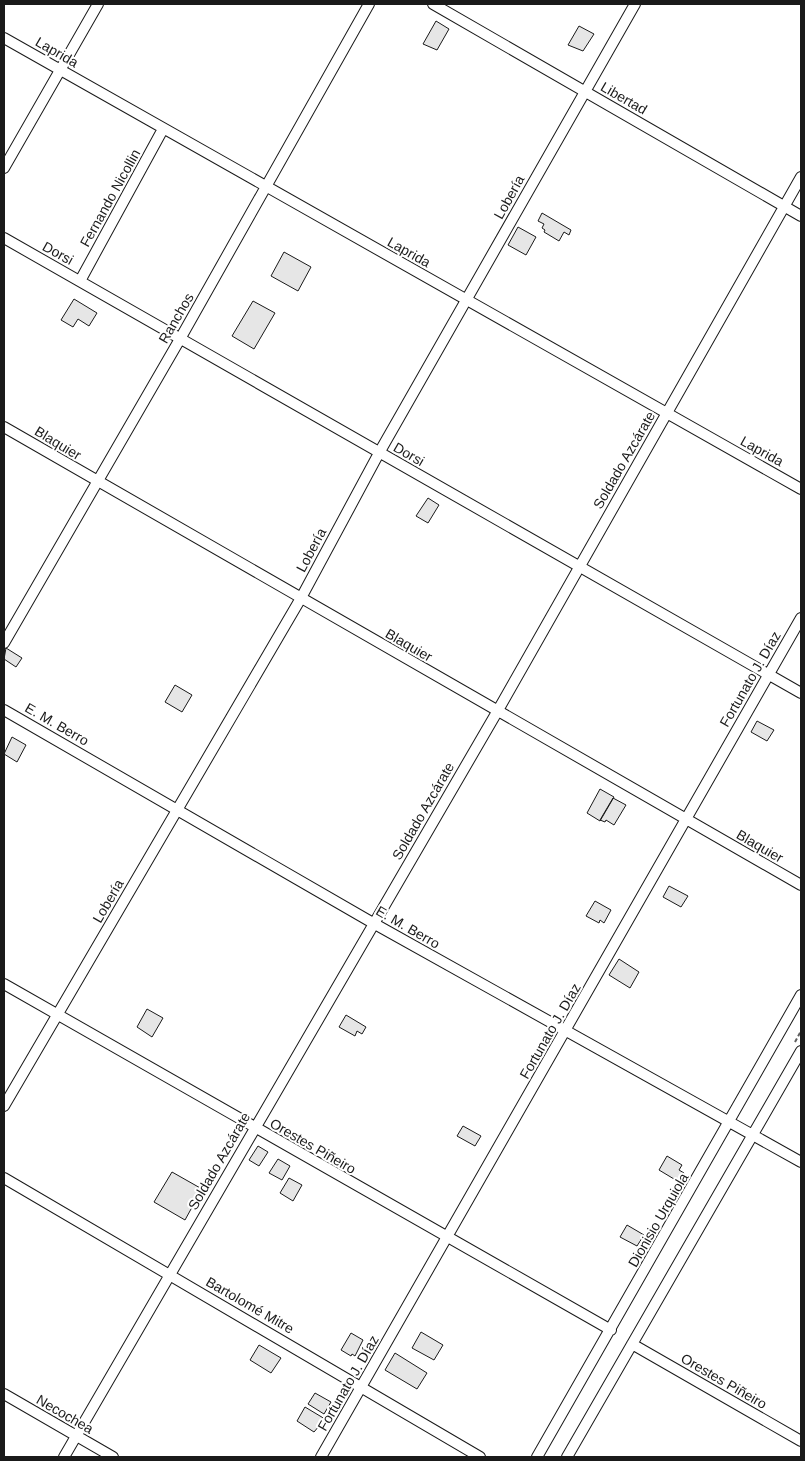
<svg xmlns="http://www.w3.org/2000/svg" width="805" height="1461" font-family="Helvetica,sans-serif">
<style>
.building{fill:#e6e6e6;stroke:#1a1a1a}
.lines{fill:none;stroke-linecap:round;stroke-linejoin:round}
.minor-casing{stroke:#1a1a1a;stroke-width:12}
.path{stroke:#5f5f5f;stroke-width:2;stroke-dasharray:4 2.5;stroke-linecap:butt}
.minor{stroke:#fff;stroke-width:10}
.labels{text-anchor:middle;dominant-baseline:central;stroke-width:4;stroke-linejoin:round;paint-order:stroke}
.street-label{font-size:14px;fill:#1a1a1a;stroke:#fff}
</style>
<rect width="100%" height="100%" fill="#fff"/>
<path class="building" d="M436 21 449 29 437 50 423 44Z
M579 26 594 34 583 51 568 45Z
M542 213 571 230 569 235 564 232 559 241 544 232 545 230 542 228 544 224 538 221Z
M518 227 536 237 526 255 508 245Z
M284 252 311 267 298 291 271 276Z
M74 299 97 313 89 326 78 319 73 327 61 320Z
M253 301 275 313 254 349 232 336Z
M428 498 439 505 428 523 416 516Z
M6 648 22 658 16 667 4 659Z
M175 685 192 695 182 712 165 702Z
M757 721 774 730 767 741 751 732Z
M12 737 26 745 17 762 4 754Z
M600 789 614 797 600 821 587 813Z
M613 798 626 805 614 825 606 820 605 822 600 820Z
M669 886 688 896 681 907 663 897Z
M595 901 611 910 604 923 600 920 599 923 586 916Z
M619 959 639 972 630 988 609 975Z
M147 1009 163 1018 152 1037 137 1027Z
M346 1015 366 1027 362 1034 357 1031 355 1036 339 1027Z
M463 1126 481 1136 475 1146 457 1136Z
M258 1146 268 1152 259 1166 249 1160Z
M667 1156 682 1165 679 1170 684 1173 679 1182 659 1170Z
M278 1159 290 1166 282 1180 269 1173Z
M172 1172 202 1189 185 1220 154 1202Z
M289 1178 302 1185 293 1201 280 1193Z
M627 1225 644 1235 637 1246 620 1237Z
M421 1332 443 1345 434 1360 412 1348Z
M351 1333 363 1340 355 1356 352 1354 351 1356 341 1350Z
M259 1345 281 1358 271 1373 250 1360Z
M395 1353 427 1373 417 1389 385 1370Z
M315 1393 331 1402 324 1414 308 1404Z
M305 1407 325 1419 314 1432 297 1421Z"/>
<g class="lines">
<g class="minor-casing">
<path id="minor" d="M433 4 801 216
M4 38 801 489
M4 168 98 4
M4 238 801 693
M80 281 163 129
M4 427 801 885
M4 643 180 339 369 4
M4 710 373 923 801 1162
M4 984 611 1330
M4 1106 301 598 379 453 635 4
M4 1178 480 1457
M632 1344 801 1441
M4 1394 113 1457
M64 1457 497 712 801 177
M321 1457 801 618
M537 1457 801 995
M567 1457 801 1051"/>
</g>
<path class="path" d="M795 1042 801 1031"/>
<use href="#minor" class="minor"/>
</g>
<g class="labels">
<g class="street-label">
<text transform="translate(57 52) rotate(30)">Laprida</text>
<text transform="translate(624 98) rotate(30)">Libertad</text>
<text transform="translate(509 197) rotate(-61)">Lobería</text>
<text transform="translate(110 198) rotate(-61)">Fernando Nicollin</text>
<text transform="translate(409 252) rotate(29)">Laprida</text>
<text transform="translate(58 253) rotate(29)">Dorsi</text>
<text transform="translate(176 318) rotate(-60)">Ranchos</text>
<text transform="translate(58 443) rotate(31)">Blaquier</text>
<text transform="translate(762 451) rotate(29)">Laprida</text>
<text transform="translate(409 454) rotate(30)">Dorsi</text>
<text transform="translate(624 460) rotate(-60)">Soldado Azcárate</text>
<text transform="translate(311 550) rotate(-62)">Lobería</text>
<text transform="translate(409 645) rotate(30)">Blaquier</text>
<text transform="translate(750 679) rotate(-60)">Fortunato J. Díaz</text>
<text transform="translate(57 724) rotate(30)">E. M. Berro</text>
<text transform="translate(423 811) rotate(-60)">Soldado Azcárate</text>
<text transform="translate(760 846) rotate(30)">Blaquier</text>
<text transform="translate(108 901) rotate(-60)">Lobería</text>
<text transform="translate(408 927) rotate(30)">E. M. Berro</text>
<text transform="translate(550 1031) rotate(-60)">Fortunato J. Díaz</text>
<text transform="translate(313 1146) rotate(30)">Orestes Piñeiro</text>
<text transform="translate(219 1161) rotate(-60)">Soldado Azcárate</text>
<text transform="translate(658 1220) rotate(-60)">Dionisio Urquiola</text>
<text transform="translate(250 1305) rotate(30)">Bartolomé Mitre</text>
<text transform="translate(724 1381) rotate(30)">Orestes Piñeiro</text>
<text transform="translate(348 1383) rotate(-60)">Fortunato J. Díaz</text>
<text transform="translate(65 1414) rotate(30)">Necochea</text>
</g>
</g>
<rect width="805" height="1461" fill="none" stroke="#1a1a1a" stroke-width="10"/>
</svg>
